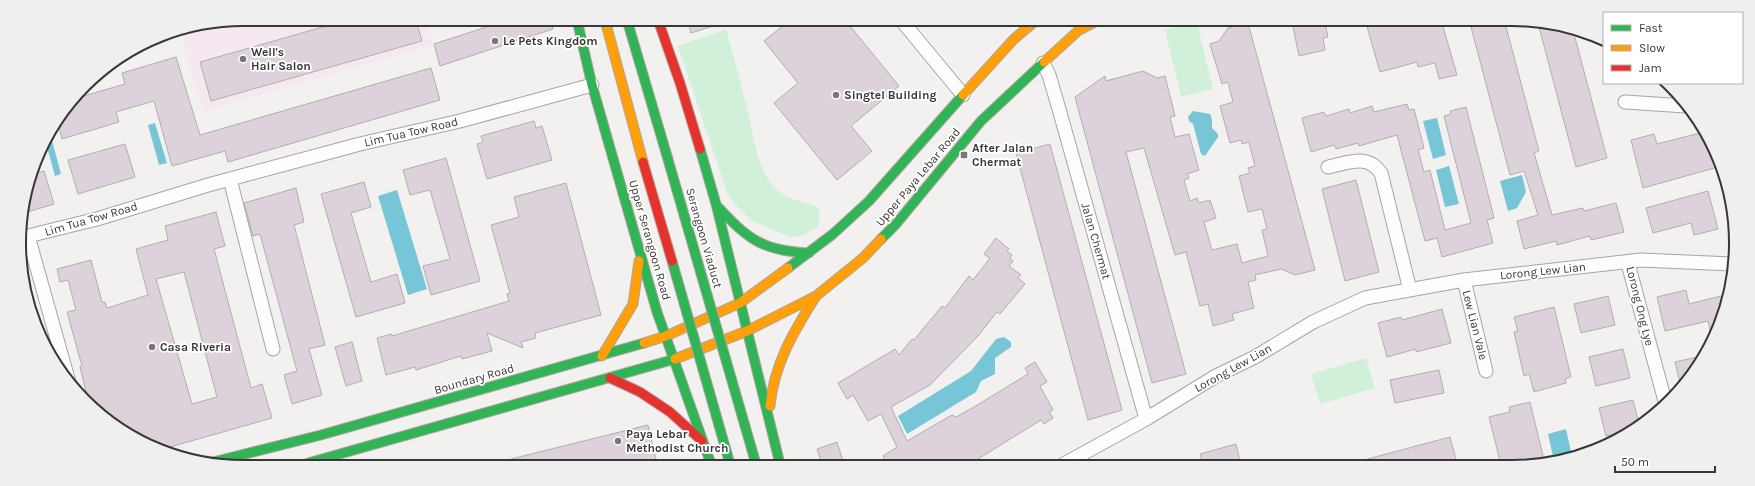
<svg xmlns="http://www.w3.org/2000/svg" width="1755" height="486" font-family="Karla,sans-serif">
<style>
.commercial{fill:#f5e8f0}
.green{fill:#d0f0da}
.water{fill:#76c6d7}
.building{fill:#ddd1dc;stroke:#b0aeae;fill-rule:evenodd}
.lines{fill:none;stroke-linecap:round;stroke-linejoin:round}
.street-casing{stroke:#a6a5a4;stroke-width:15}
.fast-casing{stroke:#b0a5a0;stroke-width:11}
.slow-casing{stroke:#b0a5a0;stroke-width:11}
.jam-casing{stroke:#b0a5a0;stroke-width:11}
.street{stroke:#fdfdfd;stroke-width:13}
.fast{stroke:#30b455;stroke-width:9}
.slow{stroke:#ff9f0a;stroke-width:9}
.jam{stroke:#e5322d;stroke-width:9}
.fast-bridge-casing{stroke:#b0a5a0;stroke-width:11;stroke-linecap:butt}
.jam-bridge-casing{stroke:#b0a5a0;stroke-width:11;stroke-linecap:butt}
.fast-bridge{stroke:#30b455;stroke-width:9}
.jam-bridge{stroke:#e5322d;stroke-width:9}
.poi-dot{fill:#797876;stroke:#fff;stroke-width:1.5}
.labels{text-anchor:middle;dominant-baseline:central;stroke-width:3.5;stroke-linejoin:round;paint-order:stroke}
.poi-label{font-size:12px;font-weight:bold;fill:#383735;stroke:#fff;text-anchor:start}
.street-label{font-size:12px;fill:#383735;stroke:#fff}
.rim{fill:none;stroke:#383735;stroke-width:2}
</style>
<rect width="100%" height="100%" fill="#f3f1ef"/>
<path class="commercial" d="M243 19 425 20 434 45 204 111 183 45 184 31Z"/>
<path class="green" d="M1197 22 1213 89 1181 97 1165 30Z
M726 29C734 57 741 84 748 112 752 132 759 173 774 187 789 201 800 200 818 207L820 215 818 227 801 236 792 237 775 231 751 220 733 202 727 192 678 46Z
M1366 358 1375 388 1320 404 1311 374Z"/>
<path class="water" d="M1193 111 1210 114 1212 119V128L1218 134V137L1205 156 1201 154 1193 124 1189 121 1188 117Z
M1437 118 1446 155 1433 159 1423 121Z
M155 123 167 163 159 165 148 125Z
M50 133 61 174 55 176 45 140Z
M1449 166 1459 204 1445 207 1436 170Z
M1522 175 1526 192 1517 208 1508 211 1500 181Z
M397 190 427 289 408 295 378 196Z
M1004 337 1011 342V347L995 358V374L981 381 976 392 907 434 898 416 971 371 996 339Z
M1566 429 1572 456 1554 461 1548 434Z"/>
<path class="building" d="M351 19 416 20 422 41 211 101 200 62Z
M508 20H550L553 29 440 66 434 44Z
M688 20 722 21 723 23 691 33Z
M789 21H846L899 86 851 126 872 151 837 180 774 103 798 83 764 41Z
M1292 22 1325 23 1328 37 1323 38 1325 50 1299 56Z
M1248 23 1315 270 1295 275 1281 269 1255 275 1256 280 1248 282 1254 308 1232 314 1234 320 1213 326 1208 304 1200 306 1186 252 1175 255 1144 148 1126 152 1186 374 1152 383 1075 97 1105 76 1106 81 1143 71 1157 78 1165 76 1175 116 1170 117 1175 137 1189 134 1199 170 1187 174 1189 178 1184 180 1190 201 1197 198 1199 203 1210 200 1216 218 1204 222 1212 250 1237 244 1242 263 1268 256 1262 230 1267 229 1262 209 1248 212 1239 176 1250 173 1248 168 1255 166 1249 142 1242 144 1241 140 1230 143 1220 106 1233 102 1228 82 1222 84 1210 44 1219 41 1228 28Z
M1366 23H1442L1457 75 1439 79 1435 63 1418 67 1417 62 1380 72Z
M1470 23H1505L1539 151 1534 153 1552 215 1583 208 1584 211 1616 203 1624 232 1591 240 1590 236 1557 245 1556 241 1524 249 1517 221 1538 215 1524 171 1510 175Z
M1538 23H1555L1573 30 1607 158 1576 167Z
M176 57 200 135 431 68 440 100 228 162 225 151 172 166 154 101 116 112 119 122 62 139 58 123 77 98 125 84 122 73Z
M1407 104 1409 110 1414 109 1424 148 1418 150 1424 172 1430 170 1445 230 1471 223 1444 116 1451 114 1450 111 1466 107 1494 218 1487 220 1493 243 1442 257 1437 238 1425 241 1397 135 1359 146 1358 143 1336 149 1334 145 1311 152 1302 118 1324 112 1326 116 1349 109 1350 113 1372 106 1374 112Z
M534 121 536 128 542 126 552 160 487 179 477 144 483 142 481 136Z
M1704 132 1718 167 1643 188 1631 140 1654 134 1657 144Z
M125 144 135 177 78 194 68 160Z
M1050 144 1122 410 1088 420 1016 153Z
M446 158 480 281 431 295 423 266 450 259 430 190 410 195 403 170Z
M44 171 54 204 24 213 34 174Z
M1356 180 1379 272 1345 281 1322 189Z
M364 182 371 207 351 213 371 282 397 274 405 303 356 317 321 194Z
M566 183 601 315 535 333 536 338 521 342 523 348 487 333 492 351 462 359 461 356 416 370 415 367 386 375 377 338 392 334V336L509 301 507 294 510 293 491 225 519 217 514 197Z
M296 188 304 222 294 225 325 345 309 349 322 395 292 404 284 375 297 371 260 234 253 236 244 203Z
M1708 191 1718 229 1694 235 1691 223 1653 233 1646 208Z
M216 212 225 246 214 249 251 388 262 384 272 418 163 449 131 437 88 400 80 367 82 366 67 312 76 310 68 280 60 282 57 269 91 260 102 302H105L107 308 148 295 136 249 168 240 165 226ZM184 272 217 397 192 404 156 279Z
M996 238 1009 249 1007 251 1012 255 1010 258 1013 261 1009 266 1021 275 1018 278 1025 284 1000 314 997 312 978 336 930 385 891 407 907 441 952 415 956 417 974 407 1028 374 1025 368 1035 362 1047 382 1040 386 1053 410 1049 412 1053 418 1044 424 1041 420 970 464H887L883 456 897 447 881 414 868 421 853 395 847 399 838 383 895 349 899 355 912 339 914 340 942 306 945 308 969 276 973 280 990 258 984 254Z
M1686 290 1689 304 1729 294 1712 339 1708 321 1665 331 1657 297Z
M1608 296 1615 325 1581 333 1574 304Z
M1554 307 1571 377 1565 379 1566 383 1534 392 1529 374 1524 376 1514 332 1518 331 1514 317Z
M1442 309 1451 343 1416 352V349L1387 357 1378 323 1401 317 1402 320Z
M352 342 362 381 346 386 335 347Z
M1623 349 1630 378 1596 386 1589 357Z
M1706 355 1695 369 1681 387 1675 362Z
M1439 370 1444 393 1395 403 1390 380Z
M1633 400 1639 424 1629 431 1606 436 1599 408Z
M1530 402 1545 464 1501 465 1489 417 1510 412 1509 407Z
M648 425 657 464 512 463 511 459Z
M1450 437 1457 463 1449 465H1360V461Z
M837 442 844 464H822L817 449Z
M1236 444 1241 465H1203L1200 454Z"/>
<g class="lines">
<g class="street-casing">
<path id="street" d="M902 21 963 95
M1043 63 1049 75 1059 109 1146 419
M1625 102 1686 106
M1328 167C1348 163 1367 153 1381 173L1410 290
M230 179 273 349
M1629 261V267L1666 405
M1464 280 1486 371
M69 382 28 236 97 219 208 185 360 144 460 121 592 85
M1064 464 1146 419 1216 376 1255 357 1313 322 1365 298 1464 280 1641 260 1732 264"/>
</g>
<g class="fast-casing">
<path id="fast" d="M577 20 592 85 657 312 711 464
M627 20 667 156
M700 149 716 204 780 464
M717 206C748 239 762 251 809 253
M881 239 896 224 981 121 1044 62
M788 268 833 234 869 201 963 95
M209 463 321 435 644 343
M308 463 675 359"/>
</g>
<g class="slow-casing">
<path id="slow" d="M605 20 643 162
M1044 62 1079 30 1095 22
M963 95 1014 39 1034 22
M644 343 666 336 740 303 788 268
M602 356 633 304 639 261
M675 359 747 331 816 296 863 258 881 239
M770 406C774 364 794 331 816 296"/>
</g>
<g class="jam-casing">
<path id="jam" d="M658 20 680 83 700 149
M610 378 640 392 670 412 702 441"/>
</g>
<use href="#street" class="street"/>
<use href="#fast" class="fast"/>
<use href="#slow" class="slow"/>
<use href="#jam" class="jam"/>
<g class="fast-bridge-casing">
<path id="fast-bridge" d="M667 156 756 464
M672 261 730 464"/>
</g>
<g class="jam-bridge-casing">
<path id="jam-bridge" d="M643 162 672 261"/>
</g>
<use href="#fast-bridge" class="fast-bridge"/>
<use href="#jam-bridge" class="jam-bridge"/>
</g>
<g class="poi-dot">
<circle cx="495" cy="41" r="4"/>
<circle cx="243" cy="59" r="4"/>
<circle cx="836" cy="95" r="4"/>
<rect x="960" y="151" width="8" height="8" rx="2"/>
<circle cx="152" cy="347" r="4"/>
<circle cx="618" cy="441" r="4"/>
</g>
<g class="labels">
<g class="poi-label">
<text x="503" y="41">Le Pets Kingdom</text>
<text x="251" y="52">Well's<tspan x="251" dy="14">Hair Salon</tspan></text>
<text x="844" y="95">Singtel Building</text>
<text x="972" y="148">After Jalan<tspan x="972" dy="14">Chermat</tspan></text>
<text x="160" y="347">Casa Riveria</text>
<text x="626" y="434">Paya Lebar<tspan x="626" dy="14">Methodist Church</tspan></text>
</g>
<g class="street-label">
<text transform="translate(411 132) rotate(-13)">Lim Tua Tow Road</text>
<text transform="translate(918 177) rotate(-50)">Upper Paya Lebar Road</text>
<text transform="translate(91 219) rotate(-16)">Lim Tua Tow Road</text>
<text transform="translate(704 238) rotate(74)">Serangoon Viaduct</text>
<text transform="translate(650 240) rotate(74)">Upper Serangoon Road</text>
<text transform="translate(1096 241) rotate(74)">Jalan Chermat</text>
<text transform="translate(1543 271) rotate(-6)">Lorong Lew Lian</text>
<text transform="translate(1640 306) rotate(76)">Lorong Ong Lye</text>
<text transform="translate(1475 325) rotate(76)">Lew Lian Vale</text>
<text transform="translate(1233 368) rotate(-29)">Lorong Lew Lian</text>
<text transform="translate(474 379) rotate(-16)">Boundary Road</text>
</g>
</g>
<path d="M0 0H1755V486H0ZM243 26H1512A217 217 0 0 1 1729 243V243A217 217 0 0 1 1512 460H243A217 217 0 0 1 26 243V243A217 217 0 0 1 243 26Z" fill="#efefef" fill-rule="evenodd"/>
<path class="rim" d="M243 26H1512A217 217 0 0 1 1729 243V243A217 217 0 0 1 1512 460H243A217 217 0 0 1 26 243V243A217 217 0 0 1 243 26Z"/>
<rect x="1603" y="12" width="140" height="72" fill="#ffffff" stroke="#afafae"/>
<rect x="1611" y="25" width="20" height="6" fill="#30b455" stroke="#afafae"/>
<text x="1639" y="32" font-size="12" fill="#383735">Fast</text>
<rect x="1611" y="45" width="20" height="6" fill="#ff9f0a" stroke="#afafae"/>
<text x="1639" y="52" font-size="12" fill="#383735">Slow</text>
<rect x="1611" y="65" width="20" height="6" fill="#e5322d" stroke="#afafae"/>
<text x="1639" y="72" font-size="12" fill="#383735">Jam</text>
<path d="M1615 466v6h100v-6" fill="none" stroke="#383735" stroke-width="2"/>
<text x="1621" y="466" font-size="12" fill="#383735" stroke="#ffffff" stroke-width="3" paint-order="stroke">50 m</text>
</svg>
